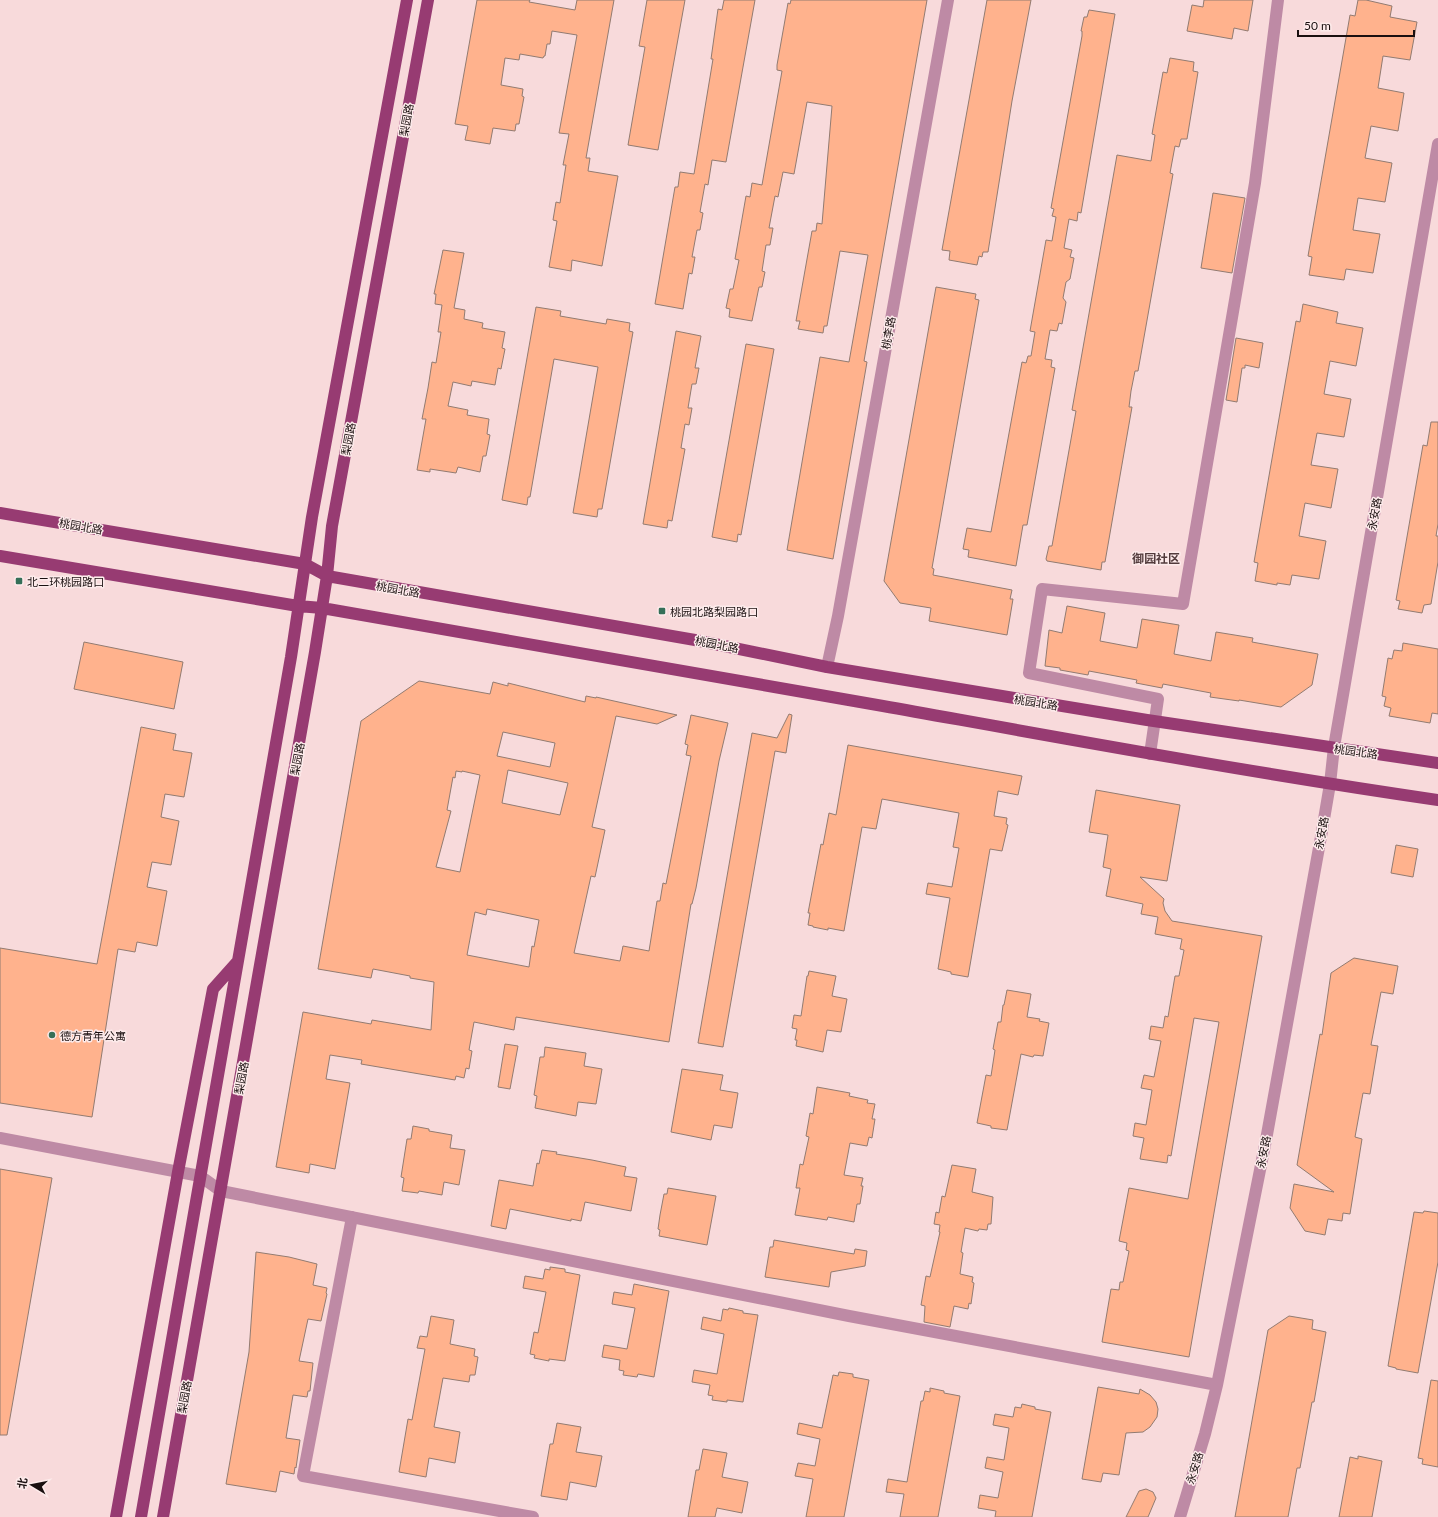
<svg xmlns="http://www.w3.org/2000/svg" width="1438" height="1517" font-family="Lato,'Noto Sans SC',sans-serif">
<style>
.building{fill:#ffb28d;stroke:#927b71;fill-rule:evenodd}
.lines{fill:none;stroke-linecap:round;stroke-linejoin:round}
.minor{stroke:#be8aa5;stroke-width:12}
.major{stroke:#973b72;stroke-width:12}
.poi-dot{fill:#356f58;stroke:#fdebeb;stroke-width:1.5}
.labels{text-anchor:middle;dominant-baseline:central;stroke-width:3;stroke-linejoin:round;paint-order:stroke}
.street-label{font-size:11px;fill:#1a1010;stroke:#fdebeb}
.poi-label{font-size:11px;fill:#1a1010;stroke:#fdebeb;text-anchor:start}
.neighbourhood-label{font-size:12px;font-weight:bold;fill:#523b3c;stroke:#fdebeb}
</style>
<rect width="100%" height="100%" fill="#f8dadb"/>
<path class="building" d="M477 0H530L529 2 575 10 577 0H614L586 158H590L588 171 618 176 602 266 572 260 571 271 549 267 557 221 553 220 556 202 560 203 566 165H563L569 134 559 133 577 35 552 31 550 44H547L545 56H544L543 58 520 54 519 60 505 58 501 85 523 89 522 96 524 97 519 124H516L515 131 493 128 490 144 465 140 468 126 455 124Z
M647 0H685L658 150 628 145 645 47 639 46Z
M724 0H755L726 162 712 160 708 185 705 184 700 212 703 213 700 230H697L692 257H695L692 274 689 273 683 309 655 304 675 187H678L680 172 694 174 713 59H711L718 9 722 10Z
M791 0H927L864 361 867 362 833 559 787 550 820 357 849 362 868 255 840 251 827 326H824L823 333 798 329 800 321H796L812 231H816L817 223 822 224 832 106 807 102 794 174 783 172 778 197 775 196 769 228H773L770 245H766L762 271 765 272 762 287H759L752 321 729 317 730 309 726 308 730 289H733L739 260 735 259 746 196 750 197 752 183 762 185 782 71 777 70V65L788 3 790 4Z
M987 0H1031L1012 101 988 252H983L982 257 979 256 977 265 949 260 950 251 942 250Z
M1204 0H1253L1248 31 1234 28 1232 39 1187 31 1192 5 1203 7Z
M1358 0H1366L1392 6 1390 17 1417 22 1410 60 1383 56 1378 88 1404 93 1398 131 1371 126 1365 158 1392 163 1385 202 1358 198 1353 230 1380 234 1373 273 1346 269 1344 280 1309 275 1312 257 1308 256 1350 15 1355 16Z
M1089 10 1115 14 1081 213 1078 212 1077 221 1069 219 1064 248 1072 250 1070 257 1074 258 1070 279 1066 282 1063 298 1066 302 1062 324 1059 323 1057 331 1050 330 1045 359 1052 360 1051 367 1055 368 1027 525H1023L1016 566 968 557 969 550 963 549 967 528 991 532 1022 362 1026 363 1028 356H1031L1035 332 1030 331 1046 240 1052 241 1056 217 1052 216 1054 209 1051 208 1082 36V31H1081L1084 17H1087Z
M1170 58 1194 62 1193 71 1198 72 1187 139H1181L1179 147 1175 146 1170 173 1173 174 1138 371H1135L1131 391 1129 407H1132L1105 562H1102L1101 570 1047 561 1046 559 1049 546H1052L1076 411 1072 410 1117 155 1151 161 1155 135 1152 134 1163 72 1167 73Z
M1213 193 1245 198 1232 273 1201 268Z
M443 250 464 253 454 308 465 310 464 319 483 323 482 328 505 332 502 348 505 349 501 369 498 368 495 385 472 381 471 386 453 382 448 406 468 410 467 415 489 419 487 434 490 435 486 456H483L480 472 458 467 456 473 430 469V472L417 470 426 419H422L428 388 432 362 436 363 441 332H438L442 305 435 304 436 294H434Z
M936 287 976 294 975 299 979 300 932 568 934 569 933 575 1012 590 1010 599H1013L1007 635 929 621 931 608 900 603 884 581Z
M1303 304 1338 312 1336 323 1363 328 1356 366 1330 361 1324 394 1351 399 1344 437 1317 433 1311 465 1338 469 1331 508 1305 503 1299 536 1326 541 1319 579 1292 575 1290 585 1277 583V585L1255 581 1258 563 1254 562 1296 321 1300 322Z
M536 307 561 311 560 316 606 324 607 319 630 323 629 331 633 332 602 509H598L597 517 573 513 598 367 554 359 530 497H528L527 505 502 500Z
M676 331 701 336 695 368H699L696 384H692L688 408H692L689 425 685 424 681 448 685 449 672 521 668 520 667 528 643 524Z
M1236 338 1263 343 1259 368 1245 365V368H1242L1237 402 1226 400Z
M746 344 774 349 741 535 738 534 737 542 712 537Z
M1431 422H1438V524L1436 536H1438V562L1431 604 1424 605 1422 613 1398 609 1400 601 1396 600 1423 445 1427 446Z
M1067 606 1105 613 1100 641 1137 648 1142 619 1179 625 1174 654 1211 661 1216 632 1253 638 1252 642 1318 654 1312 685 1281 707 1239 700V701L1210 697 1211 693 1163 684 1162 688 1136 683 1137 680 1089 671 1088 675 1060 670V668L1045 666 1049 630 1062 633Z
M84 642 183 662 174 709 74 689Z
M1403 643 1438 649V714L1432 713 1430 723 1389 716 1391 708 1384 706 1386 697 1382 696 1388 658 1392 659 1394 650 1402 651Z
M419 681 490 694 493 682 508 686V683L585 702 586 696 596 698V697L677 715 657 724 616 716 592 827 605 830 595 877 591 876 574 953 620 961 623 946 649 951 657 901H660L663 883 666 884 691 756 686 755 688 745 685 744 691 715 728 723 719 761 696 888 692 904H691L669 1042 516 1017 514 1030 474 1022 469 1050 472 1051 469 1069 466 1068 464 1078 456 1076 455 1080 361 1064 362 1060 330 1055 326 1079 350 1083 335 1169 310 1164 309 1173 276 1167 303 1012 371 1024 372 1020 431 1030 434 982 410 978V976L373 969 371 978 318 969 361 721ZM503 732 555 743 550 767 497 756ZM508 770 568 783 560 815 502 803ZM456 771 462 772V771L480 775 460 872 436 867 451 811 447 810 453 777 455 778ZM487 909 539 920 534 947 532 946 529 967 467 955 475 912 486 915Z
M789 714 792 715 786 753 775 751 723 1047 698 1043 752 733 777 738Z
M141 727 176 734 173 750 192 753 184 797 165 794 161 817 179 821 171 865 152 862 147 887 167 891 157 946 137 942 135 952 118 949 92 1117 0 1103V948L97 964Z
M848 745 1022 776 1018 795 998 791 994 816 1007 818 1006 824 1008 825 1002 851 990 849 968 977 951 974V972L938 969 950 898 926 894 928 883 952 887 959 848 953 847 959 813 882 799 876 829 862 827 844 931 828 928V930L813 927V926L808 925 810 913H808L821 844 823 845 829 813 836 815Z
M1096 790 1180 805 1167 881 1140 877 1164 899 1163 903 1165 911 1172 921 1262 936 1189 1357 1102 1342 1111 1289 1119 1290 1120 1282H1123L1129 1251 1126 1250 1127 1243 1119 1241 1129 1188 1188 1199 1219 1022 1194 1018 1171 1156 1168 1155 1167 1163 1140 1159 1144 1138 1133 1136 1135 1123 1146 1125 1152 1090 1141 1088 1144 1075 1154 1077 1161 1041 1149 1039 1151 1026 1163 1028 1165 1016 1168 1017 1175 976H1179L1184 950 1180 949 1182 939 1155 934 1158 917 1141 914 1143 904 1106 896 1111 869 1103 867 1108 835 1089 832Z
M1396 845 1418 849 1413 877 1391 873Z
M1354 958 1398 966 1393 994 1381 992 1371 1045 1378 1046 1370 1094 1363 1093 1355 1137 1362 1139 1350 1214 1343 1213 1342 1221 1328 1219 1325 1235 1305 1231 1290 1208 1294 1184 1334 1192 1297 1165 1320 1034 1322 1035 1331 973Z
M809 971 836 976 832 996 847 999 841 1032 827 1030 823 1052 796 1046 797 1040H795L797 1029 792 1028 794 1015 801 1016 807 976H808Z
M1007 990 1031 994 1027 1017 1040 1019 1039 1021 1049 1023 1043 1056 1034 1055 1033 1057 1021 1054 1007 1130 991 1128V1126L977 1123 986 1075 991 1076 995 1050 993 1049 998 1022H1001L1003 1005H1004Z
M505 1044 518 1046 510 1089 498 1087Z
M545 1047 586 1053 584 1066 602 1069 596 1104 578 1102 576 1116 535 1108 537 1096 534 1095 540 1057H544Z
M682 1069 723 1075 720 1090 738 1093 732 1128 714 1125 711 1140 671 1132Z
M817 1087 850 1093 849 1096 868 1100 867 1103 875 1104 872 1119H875L872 1138 869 1137 867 1146 850 1143 844 1175 863 1178 861 1186H863L860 1204H857L854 1222 828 1217 827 1220 795 1215 800 1188H796L800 1164 803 1165 809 1137 806 1136 810 1113 813 1114Z
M413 1126 429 1129V1131L452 1135 450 1148 465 1150 459 1185 444 1182 442 1195 419 1191 418 1193 402 1191 404 1178 401 1177 407 1139H411Z
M542 1150 557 1152 556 1154 592 1160 626 1167 624 1176 637 1178 631 1211 585 1202 581 1221 571 1219V1221L510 1209 506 1229 491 1226 499 1180 533 1186 537 1163 539 1164Z
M952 1165 976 1169 972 1192 993 1197 991 1224H988L987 1230 979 1229 978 1231 965 1228 961 1252 963 1253 960 1274 973 1277 972 1282 974 1283 971 1304 969 1303 968 1309 954 1306 950 1327 924 1322 925 1306 921 1305 926 1276 930 1277 940 1232H939L940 1225 934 1224 936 1212 939 1213 942 1196 945 1197Z
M0 1169 52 1178 7 1435H0Z
M668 1188 716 1196 707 1245 659 1236 660 1230 658 1229 660 1215 664 1194H667Z
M1424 1211 1438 1213V1262L1418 1373 1396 1369V1368L1388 1366 1414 1212 1423 1213Z
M774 1240 854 1254 855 1249 867 1251 865 1266 831 1272 829 1287 765 1277 770 1247H773Z
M256 1252 289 1257 317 1264 313 1285 327 1288 326 1293 327 1294 321 1321 308 1319 299 1361 313 1363 310 1391H308L307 1397 293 1395 286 1438 300 1440 296 1468 295 1467 294 1474 280 1471 276 1492 226 1484 249 1352Z
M550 1267 565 1269V1272L580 1275 565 1361 549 1359V1361L534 1358 535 1355 530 1354 534 1332 538 1333 546 1292 523 1288 525 1276 543 1279 545 1269 550 1270Z
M634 1284 669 1291 654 1377 638 1374 637 1377 623 1375 624 1371 619 1370 620 1360 602 1357 604 1345 627 1349 635 1308 612 1304 614 1292 632 1295Z
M729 1308 743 1311V1313L758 1315 743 1402 727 1400V1402L712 1400 713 1396 708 1395 710 1385 692 1382 694 1370 717 1374 724 1334 701 1329 703 1317 721 1321 723 1309 728 1310Z
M431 1316 454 1320 450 1344 475 1349 474 1356 478 1357 475 1375H470L469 1382 443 1378 434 1427 460 1432 455 1463 429 1458 426 1477 399 1472 408 1419 412 1420 425 1349 417 1348 420 1336 427 1337Z
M1289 1316 1313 1320 1312 1329 1326 1332 1314 1402H1312L1300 1468H1297L1288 1517H1235L1268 1330Z
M839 1372 853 1374V1377L869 1380 844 1517H806L813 1479 795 1476 798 1463 815 1466 820 1439 797 1434 799 1423 822 1428 833 1375 838 1376Z
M1431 1380 1438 1381V1467L1422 1464 1423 1459 1418 1458Z
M1098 1387 1139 1394 1140 1389 1150 1395 1156 1402 1158 1409 1157 1417 1150 1427 1143 1432 1126 1433 1119 1475 1103 1473 1101 1482 1082 1479Z
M930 1388 944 1391V1393L960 1396 938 1517H900L904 1494 886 1492 888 1479 907 1482 921 1401H923L925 1391 930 1392Z
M1022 1404 1035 1407V1409L1051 1412 1032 1517H995L996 1511 978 1508 980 1495 998 1498 1003 1472 985 1468 987 1457 1004 1460 1009 1428 993 1425 995 1414 1013 1417 1015 1407 1021 1408Z
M557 1423 581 1427 576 1452 602 1456 596 1487 570 1482 567 1500 541 1496 550 1444H553Z
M703 1449 727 1453 722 1477 748 1482 742 1513 717 1508 715 1517H688L696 1470H699Z
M1358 1456 1382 1461 1372 1517H1339L1350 1457 1358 1459Z
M1146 1489 1153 1492 1156 1498 1148 1517H1126L1139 1491Z"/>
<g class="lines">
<path class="minor" d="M827 667 838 616 948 0
M1150 754 1158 699 1029 673 1042 589 1183 604 1255 183 1278 0
M0 1138 200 1176 221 1191 849 1316 1217 1385
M352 1217 303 1476 533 1517
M1180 1517 1205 1434 1217 1385 1266 1140 1322 831 1330 784 1334 747 1438 144"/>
<path class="major" d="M0 513 305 564 327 576 695 640 827 667 1147 720 1438 763
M0 556 298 606 322 608C509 640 696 673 883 706 1068 739 1252 773 1438 800
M116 1517 178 1172 213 989 238 961
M141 1517 291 657 312 517 407 0
M163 1517 315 652 327 576 332 526 428 0"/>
</g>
<g class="poi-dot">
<rect x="15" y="577" width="8" height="8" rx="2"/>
<rect x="658" y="607" width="8" height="8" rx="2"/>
<circle cx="52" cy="1035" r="4"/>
</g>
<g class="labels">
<g class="street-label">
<text transform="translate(406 120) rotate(-80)">梨园路</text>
<text transform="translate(888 333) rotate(-80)">桃李路</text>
<text transform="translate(348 439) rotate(-80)">梨园路</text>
<text transform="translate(1374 514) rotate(-80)">永安路</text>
<text transform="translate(81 526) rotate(10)">桃园北路</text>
<text transform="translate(398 589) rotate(10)">桃园北路</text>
<text transform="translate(717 644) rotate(11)">桃园北路</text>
<text transform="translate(1036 702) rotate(9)">桃园北路</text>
<text transform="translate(1356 751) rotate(8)">桃园北路</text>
<text transform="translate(297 759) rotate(-80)">梨园路</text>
<text transform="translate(1321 833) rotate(-80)">永安路</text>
<text transform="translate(241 1078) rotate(-80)">梨园路</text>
<text transform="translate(1263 1152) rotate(-79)">永安路</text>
<text transform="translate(184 1397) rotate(-80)">梨园路</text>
<text transform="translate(1194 1468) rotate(-73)">永安路</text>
</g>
<g class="poi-label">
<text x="27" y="581">北二环桃园路口</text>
<text x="670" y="611">桃园北路梨园路口</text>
<text x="60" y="1035">德方青年公寓</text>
</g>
<g class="neighbourhood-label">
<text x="1156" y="558">御园社区</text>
</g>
</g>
<g transform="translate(32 1485) rotate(280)" stroke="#fdebeb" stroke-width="3" paint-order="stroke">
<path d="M0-3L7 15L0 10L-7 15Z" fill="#1a1010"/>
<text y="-6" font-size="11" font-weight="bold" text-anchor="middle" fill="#1a1010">北</text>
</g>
<path d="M1298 30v6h116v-6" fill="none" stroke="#1a1010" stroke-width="2"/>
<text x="1304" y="30" font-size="12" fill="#1a1010" stroke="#fdebeb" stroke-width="3" paint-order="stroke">50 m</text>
</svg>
